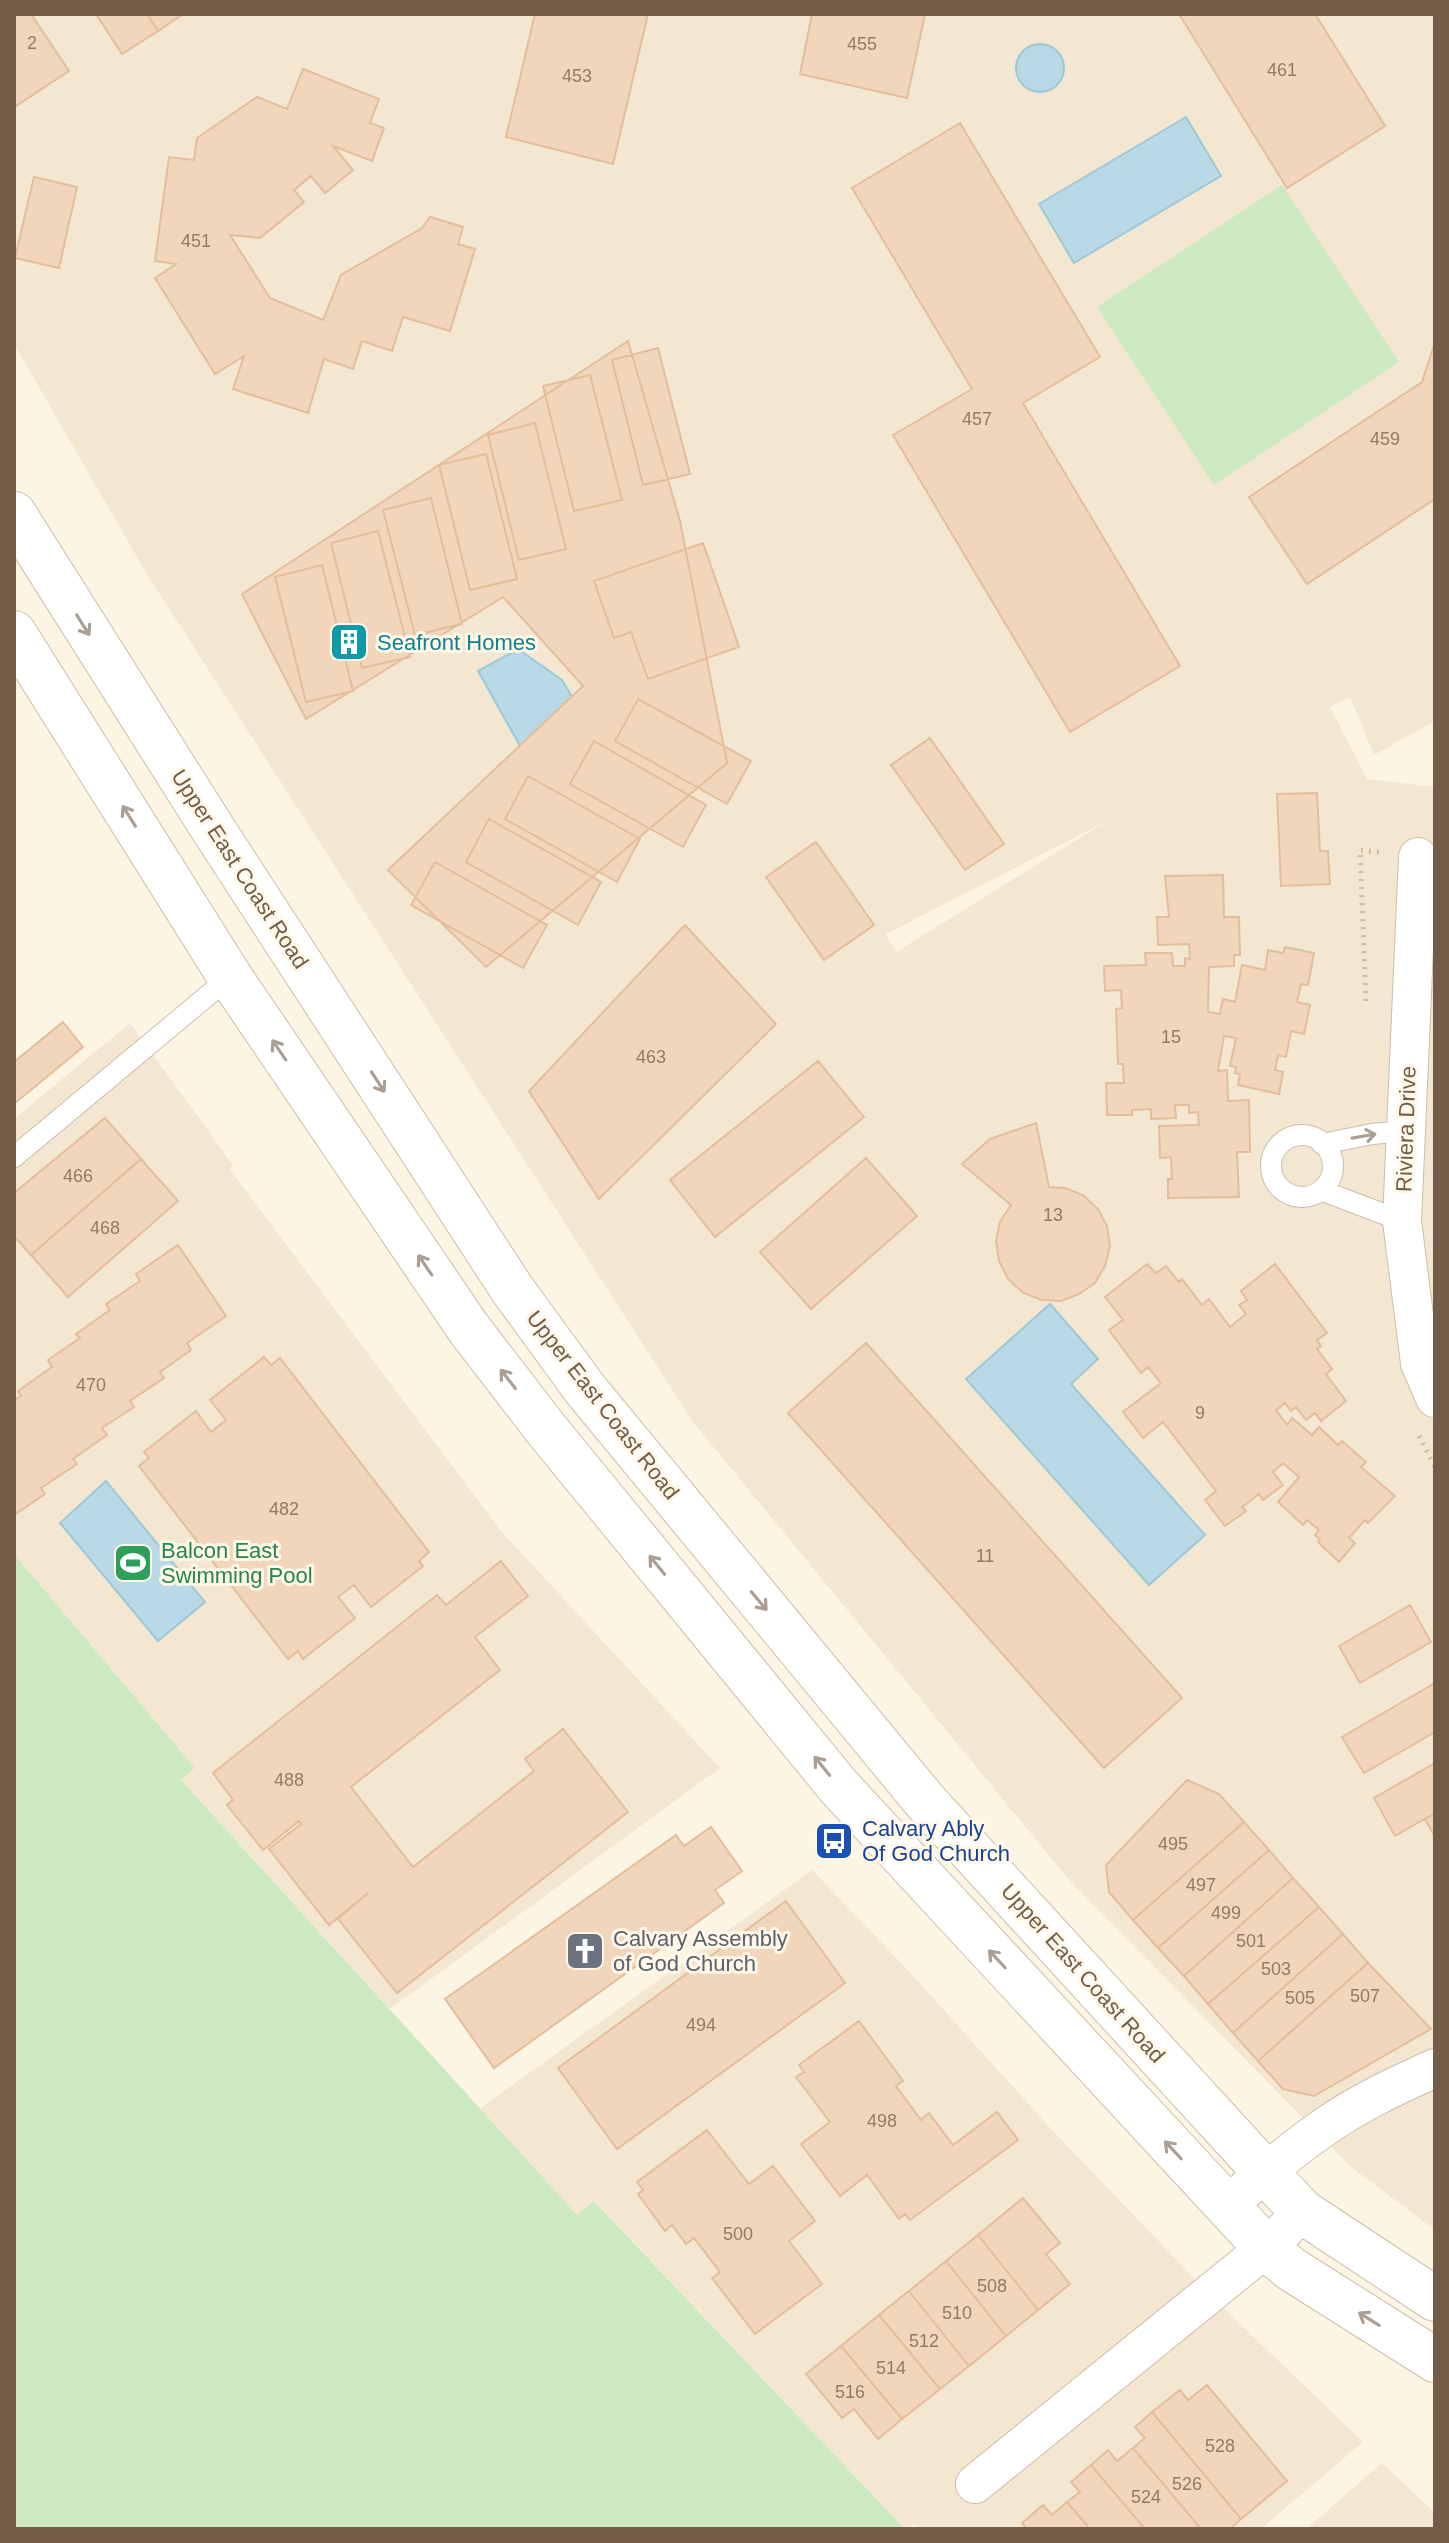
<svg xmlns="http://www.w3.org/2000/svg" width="1449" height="2543" font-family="Helvetica,sans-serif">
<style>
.residential{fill:#f3e7d1;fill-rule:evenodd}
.green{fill:#cde9c2}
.water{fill:#b8d9e5;stroke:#9ec8d6;stroke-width:2}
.building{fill:#f1d6bb;stroke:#e3be9b;stroke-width:2}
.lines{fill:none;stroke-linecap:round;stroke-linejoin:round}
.lane-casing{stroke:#cdbdaa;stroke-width:22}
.street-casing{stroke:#cdbdaa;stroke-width:40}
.secondary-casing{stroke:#d0bea7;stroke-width:46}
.path{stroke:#d5ba9e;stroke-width:5;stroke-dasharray:2 6;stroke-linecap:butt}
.lane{stroke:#fff;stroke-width:20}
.street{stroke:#fff;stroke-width:38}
.secondary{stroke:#fff;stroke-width:44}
.oneway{stroke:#ab9e92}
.labels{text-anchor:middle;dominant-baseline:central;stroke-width:6;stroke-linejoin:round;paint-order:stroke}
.number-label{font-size:18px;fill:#927b66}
.culture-label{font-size:22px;fill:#0d838f;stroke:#fff8e9;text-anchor:start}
.street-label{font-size:22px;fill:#735d49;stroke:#fff8e9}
.leisure-label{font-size:22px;fill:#27864d;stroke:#fff8e9;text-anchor:start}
.transit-label{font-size:22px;fill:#164399;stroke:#fff8e9;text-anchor:start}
.worship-label{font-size:22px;fill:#5b616d;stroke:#fff8e9;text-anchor:start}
</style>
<rect width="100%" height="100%" fill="#fcf5e3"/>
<path class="residential" d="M14 14H1435V721L1374 755 1350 697 1330 707 1367 779 1435 787V2230L1351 2167 1070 1881 693 1422 148 576 14 344ZM1107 821 896 952 886 935V934Z
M130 1023 233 1165 230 1170 501 1531 720 1768 390 2009 181 1780 195 1768 14 1554V1119Z
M812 1870 905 1967 1052 2130 1214 2299 1363 2442 1261 2529H920L915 2524 905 2529 595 2201 577 2216 479 2109Z
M1382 2463 1435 2513V2529H1306Z"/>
<path class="green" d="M1282 185 1399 362 1214 485 1097 307Z
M14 1554 195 1768 181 1780 577 2215 594 2201 905 2529H14Z"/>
<path class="water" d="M1016 68a24 24 0 1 1 48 0a24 24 0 1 1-48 0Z
M1186 117 1221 176 1074 263 1039 204Z
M518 649 562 680 581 712 520 746 478 671Z
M1050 1304 1098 1359 1071 1384 1205 1535 1149 1585 966 1379Z
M106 1481 205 1602 158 1641 60 1523Z"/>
<path class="building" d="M14 14H31L69 71 16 106 14 103Z
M96 14H147L158 31 122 54Z
M147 14H183L158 31Z
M535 14H648L613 164 506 137Z
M812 14H925L907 98 800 74Z
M1179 14H1315L1385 126 1287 188Z
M303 69 379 99 370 123 384 128 372 161 333 146 353 170 325 193 311 176 294 190 304 202 260 238 230 235 270 298 323 320 341 275 422 228 430 217 463 227 458 244 475 249 450 331 403 317 392 351 362 341 353 369 324 359 308 413 233 389 244 356 215 374 155 278 176 264 155 261 169 157 194 160 197 138 257 97 287 109Z
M960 123 1100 357 1023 403 1180 666 1070 732 893 435 972 389 852 188Z
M34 177 77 187 59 268 15 258Z
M628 341 680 521 727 763 486 967 388 870 583 686 503 597 306 719 242 594Z
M1435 342V499L1307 584 1249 497 1422 382Z
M658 348 690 474 643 485 612 360Z
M590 375 622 500 574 511 543 386Z
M535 423 566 549 519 560 488 435Z
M486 454 517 579 470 590 439 465Z
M431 498 462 624 415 635 383 510Z
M378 531 410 657 362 668 331 543Z
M703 543 739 647 648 679 631 632 614 638 594 581Z
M322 565 353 691 306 702 275 577Z
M638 699 751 761 727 804 615 741Z
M930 738 1004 844 965 870 891 765Z
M594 741 706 805 683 847 570 784Z
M528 776 640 839 617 882 505 819Z
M1317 793 1320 851H1328L1330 884 1281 886 1277 794Z
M489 819 601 882 578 925 466 862Z
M816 842 874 925 824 960 766 877Z
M435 862 547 925 523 968 411 905Z
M1223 875 1224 917H1239L1240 955H1234V966L1209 967 1208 1012 1220 1014 1223 999 1235 1002 1242 965 1265 970 1268 950 1283 953 1285 947 1314 953 1308 985 1301 984 1297 1002 1310 1005 1304 1034 1291 1031 1286 1057 1278 1055 1275 1070 1283 1072 1279 1094 1238 1085 1240 1074 1235 1073 1236 1067 1230 1066 1236 1038 1224 1036 1218 1071 1227 1070 1228 1101 1249 1100 1250 1152H1237L1239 1197 1168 1198V1179H1172L1171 1157 1160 1158 1159 1126 1199 1125 1198 1112 1189 1113V1105H1175L1176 1118 1151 1119V1109L1132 1110V1115H1107L1106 1083H1124L1123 1064H1118L1116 1009 1122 1008 1121 990 1105 991 1104 966 1146 965 1145 953H1172L1173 966H1185V958L1190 959 1189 944 1158 945 1157 917H1169L1165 876Z
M685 925 776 1024 599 1199 529 1091Z
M63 1022 83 1047 14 1104V1062Z
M818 1061 864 1117 715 1237 670 1180Z
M105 1118 141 1159 31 1255 14 1236V1193Z
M1036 1123 1049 1187 1065 1188 1083 1195 1098 1209 1107 1226 1110 1246 1105 1266 1095 1283 1079 1294 1061 1301 1041 1300 1022 1292 1008 1279 999 1261 996 1241 1000 1222 1011 1205 962 1164 990 1139Z
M866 1158 917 1216 811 1309 760 1252Z
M141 1159 178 1201 68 1297 31 1255Z
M178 1245 226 1316 187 1343 191 1350 160 1372 164 1378 130 1401 134 1407 102 1428 107 1435 73 1459 77 1464 41 1488 45 1494 14 1515V1400L21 1396 18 1391 52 1367 48 1360 80 1338 76 1334 110 1310 106 1304 140 1281 136 1274Z
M1147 1264 1156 1273 1166 1266 1179 1282 1182 1279 1202 1305 1209 1299 1230 1327 1246 1314 1239 1305 1247 1300 1241 1291 1275 1264 1327 1333 1317 1340 1321 1346 1317 1349 1332 1369 1326 1374 1346 1401 1321 1421 1315 1413 1306 1420 1296 1407 1291 1411 1285 1403 1276 1410 1287 1425 1292 1418 1312 1435 1319 1427 1338 1445 1342 1441 1366 1462 1361 1467 1395 1496 1368 1523 1365 1520 1349 1538 1355 1543 1339 1562 1318 1542 1320 1540 1315 1535 1319 1530 1307 1520 1303 1525 1278 1502 1299 1477 1283 1463 1273 1472 1283 1485 1263 1500 1259 1494 1242 1507 1246 1511 1225 1526 1205 1500 1216 1491 1163 1422 1143 1438 1123 1412 1161 1383 1148 1367 1141 1373 1109 1330 1123 1320 1105 1297Z
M866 1343 1182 1698 1104 1768 788 1413Z
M264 1357 271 1365 280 1358 429 1552 419 1561 423 1566 371 1607 354 1585 338 1597 355 1618 303 1659 298 1651 288 1659 139 1466 149 1458 144 1452 196 1411 211 1432 226 1420 210 1400Z
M501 1561 528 1596 475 1637 500 1670 351 1787 413 1867 534 1771 525 1759 563 1729 628 1812 397 1993 338 1919 368 1893 329 1925 269 1849 301 1824 299 1821 263 1850 227 1805 233 1800 213 1773 437 1595 446 1605Z
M1410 1605 1431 1642 1360 1683 1339 1646Z
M1435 1683V1732L1364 1773 1342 1737Z
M1435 1763V1813L1395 1836 1374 1798Z
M1187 1780 1219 1794 1244 1822 1133 1920 1109 1892 1106 1865Z
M1435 1813V1837L1425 1819Z
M1244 1822 1269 1850 1158 1948 1133 1920Z
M711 1827 742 1871 715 1890 724 1903 494 2068 445 1999 676 1835 684 1846Z
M1269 1850 1293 1878 1184 1976 1158 1948Z
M1293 1878 1319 1907 1208 2004 1184 1976Z
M786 1901 845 1983 617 2149 558 2068Z
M1319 1907 1343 1934 1233 2033 1208 2004Z
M1343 1934 1368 1963 1258 2061 1233 2033Z
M1368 1963 1431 2029 1314 2096 1283 2089 1258 2061Z
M859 2021 903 2081 896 2086 921 2120 929 2113 953 2145 997 2112 1018 2140 910 2220 905 2214 899 2219 867 2175 840 2196 801 2144 830 2122 796 2077 804 2072 799 2065Z
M707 2130 749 2184 773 2166 815 2221 789 2241 822 2284 755 2334 712 2278 720 2272 694 2238 686 2244 672 2225 665 2231 638 2194 643 2190 637 2182Z
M1023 2198 1060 2243 1046 2254 1070 2284 1038 2310 978 2235Z
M978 2235 1038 2310 1006 2336 946 2261Z
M946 2261 1006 2336 969 2366 909 2291Z
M909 2291 969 2366 940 2389 879 2315Z
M879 2315 940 2389 902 2419 841 2346Z
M841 2346 902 2419 878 2439 854 2409 842 2418 806 2374Z
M1207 2385 1287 2481 1241 2519 1152 2412 1180 2390 1188 2400Z
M1152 2412 1241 2519 1230 2529H1201L1133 2448 1145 2438 1135 2427Z
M1133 2448 1201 2529H1145L1091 2465 1108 2450 1117 2461Z
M1091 2465 1145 2529H1090L1067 2502 1080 2492 1071 2482Z
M1067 2502 1090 2529H1027L1022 2523 1043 2505 1052 2515Z"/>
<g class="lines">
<g class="lane-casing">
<path id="lane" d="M1271 1166a31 31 0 1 1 62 0a31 31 0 1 1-62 0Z
M1322 1144 1372 1134 1406 1131
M14 1157 230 977
M1323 1191 1402 1221"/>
</g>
<g class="street-casing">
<path id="street" d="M1418 857 1402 1221 1420 1363 1435 1398
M1226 2207C1258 2178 1291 2150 1326 2126 1360 2102 1398 2085 1435 2068
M975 2484 1266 2248 1303 2212"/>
</g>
<g class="secondary-casing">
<path id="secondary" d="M14 514 213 829 512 1289 585 1389 925 1801 1265 2172 1303 2212 1435 2299
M14 633 230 977 469 1329 546 1429 839 1787 1266 2248 1291 2269 1435 2360"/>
</g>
<path class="path" d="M1366 1001 1360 850 1379 852
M1419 1436 1435 1467"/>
<use href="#lane" class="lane"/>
<use href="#street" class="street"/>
<use href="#secondary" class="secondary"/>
</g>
<defs><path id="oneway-shaft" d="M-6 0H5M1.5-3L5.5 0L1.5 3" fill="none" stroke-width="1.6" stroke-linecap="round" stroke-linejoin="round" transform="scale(2)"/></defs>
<g class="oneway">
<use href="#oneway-shaft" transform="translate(83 625) rotate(58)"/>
<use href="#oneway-shaft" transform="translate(129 816) rotate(-122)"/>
<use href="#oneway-shaft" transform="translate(279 1050) rotate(-124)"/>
<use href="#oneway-shaft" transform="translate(378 1082) rotate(57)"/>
<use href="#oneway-shaft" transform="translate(1364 1136) rotate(-10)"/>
<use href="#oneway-shaft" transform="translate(425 1265) rotate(-124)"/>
<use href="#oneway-shaft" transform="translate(508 1379) rotate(-128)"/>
<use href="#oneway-shaft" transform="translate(657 1565) rotate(-129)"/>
<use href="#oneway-shaft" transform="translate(759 1601) rotate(50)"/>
<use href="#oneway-shaft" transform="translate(822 1766) rotate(-129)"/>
<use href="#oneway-shaft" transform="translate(997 1959) rotate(-133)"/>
<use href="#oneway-shaft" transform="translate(1173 2150) rotate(-133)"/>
<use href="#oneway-shaft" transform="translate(1369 2319) rotate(-148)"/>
</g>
<defs>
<g id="building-square" transform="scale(2)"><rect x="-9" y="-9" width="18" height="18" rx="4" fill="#0f9aa8" stroke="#fff8e9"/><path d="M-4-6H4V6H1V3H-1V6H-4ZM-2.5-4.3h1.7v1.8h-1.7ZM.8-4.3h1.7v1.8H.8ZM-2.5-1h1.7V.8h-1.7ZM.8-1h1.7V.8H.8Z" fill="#fff"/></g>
<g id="stadium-square" transform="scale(2)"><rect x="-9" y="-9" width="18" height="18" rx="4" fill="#2e9e5b" stroke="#fff8e9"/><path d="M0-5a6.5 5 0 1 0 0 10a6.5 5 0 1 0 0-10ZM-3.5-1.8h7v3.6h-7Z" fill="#fff"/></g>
<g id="bus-square" transform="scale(2)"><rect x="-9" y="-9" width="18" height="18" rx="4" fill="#1a4fb4" stroke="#fff8e9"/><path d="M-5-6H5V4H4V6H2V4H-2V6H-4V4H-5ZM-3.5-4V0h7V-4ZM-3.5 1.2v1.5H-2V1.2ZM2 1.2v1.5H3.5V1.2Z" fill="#fff"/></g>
<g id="church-square" transform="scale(2)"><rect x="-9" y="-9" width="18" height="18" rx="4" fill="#6b7280" stroke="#fff8e9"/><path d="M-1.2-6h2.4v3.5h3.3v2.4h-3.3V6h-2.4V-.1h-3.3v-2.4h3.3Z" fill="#fff"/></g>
</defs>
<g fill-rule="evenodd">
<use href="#building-square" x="349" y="642"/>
<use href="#stadium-square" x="133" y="1563"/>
<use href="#bus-square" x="834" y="1841"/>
<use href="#church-square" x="585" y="1951"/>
</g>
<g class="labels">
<g class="number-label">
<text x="32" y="43">2</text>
<text x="862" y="44">455</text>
<text x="1282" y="70">461</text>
<text x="577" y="76">453</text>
<text x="196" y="241">451</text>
<text x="977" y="419">457</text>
<text x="1385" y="439">459</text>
<text x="1171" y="1037">15</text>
<text x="651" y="1057">463</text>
<text x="78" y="1176">466</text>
<text x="1053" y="1215">13</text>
<text x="105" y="1228">468</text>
<text x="91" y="1385">470</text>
<text x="1200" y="1413">9</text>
<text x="284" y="1509">482</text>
<text x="985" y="1556">11</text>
<text x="289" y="1780">488</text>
<text x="1173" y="1844">495</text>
<text x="1201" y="1885">497</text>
<text x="1226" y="1913">499</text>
<text x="1251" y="1941">501</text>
<text x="1276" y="1969">503</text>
<text x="1365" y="1996">507</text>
<text x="1300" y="1998">505</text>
<text x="701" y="2025">494</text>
<text x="882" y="2121">498</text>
<text x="738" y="2234">500</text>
<text x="992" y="2286">508</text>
<text x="957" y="2313">510</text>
<text x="924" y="2341">512</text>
<text x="891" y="2368">514</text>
<text x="850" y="2392">516</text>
<text x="1220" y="2446">528</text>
<text x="1187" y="2484">526</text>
<text x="1146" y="2497">524</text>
</g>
<g class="culture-label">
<text x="377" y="642">Seafront Homes</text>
</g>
<g class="street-label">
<text transform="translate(240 869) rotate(57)">Upper East Coast Road</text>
<text transform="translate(1406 1129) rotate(-88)">Riviera Drive</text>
<text transform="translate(603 1405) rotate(52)">Upper East Coast Road</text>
<text transform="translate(1083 1973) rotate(48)">Upper East Coast Road</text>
</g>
<g class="leisure-label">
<text x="161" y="1550">Balcon East<tspan x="161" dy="25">Swimming Pool</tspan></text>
</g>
<g class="transit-label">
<text x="862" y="1828">Calvary Ably<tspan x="862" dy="25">Of God Church</tspan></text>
</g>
<g class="worship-label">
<text x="613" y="1938">Calvary Assembly<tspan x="613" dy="25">of God Church</tspan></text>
</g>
</g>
<rect width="1449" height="2543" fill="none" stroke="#735d49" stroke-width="32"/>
</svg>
